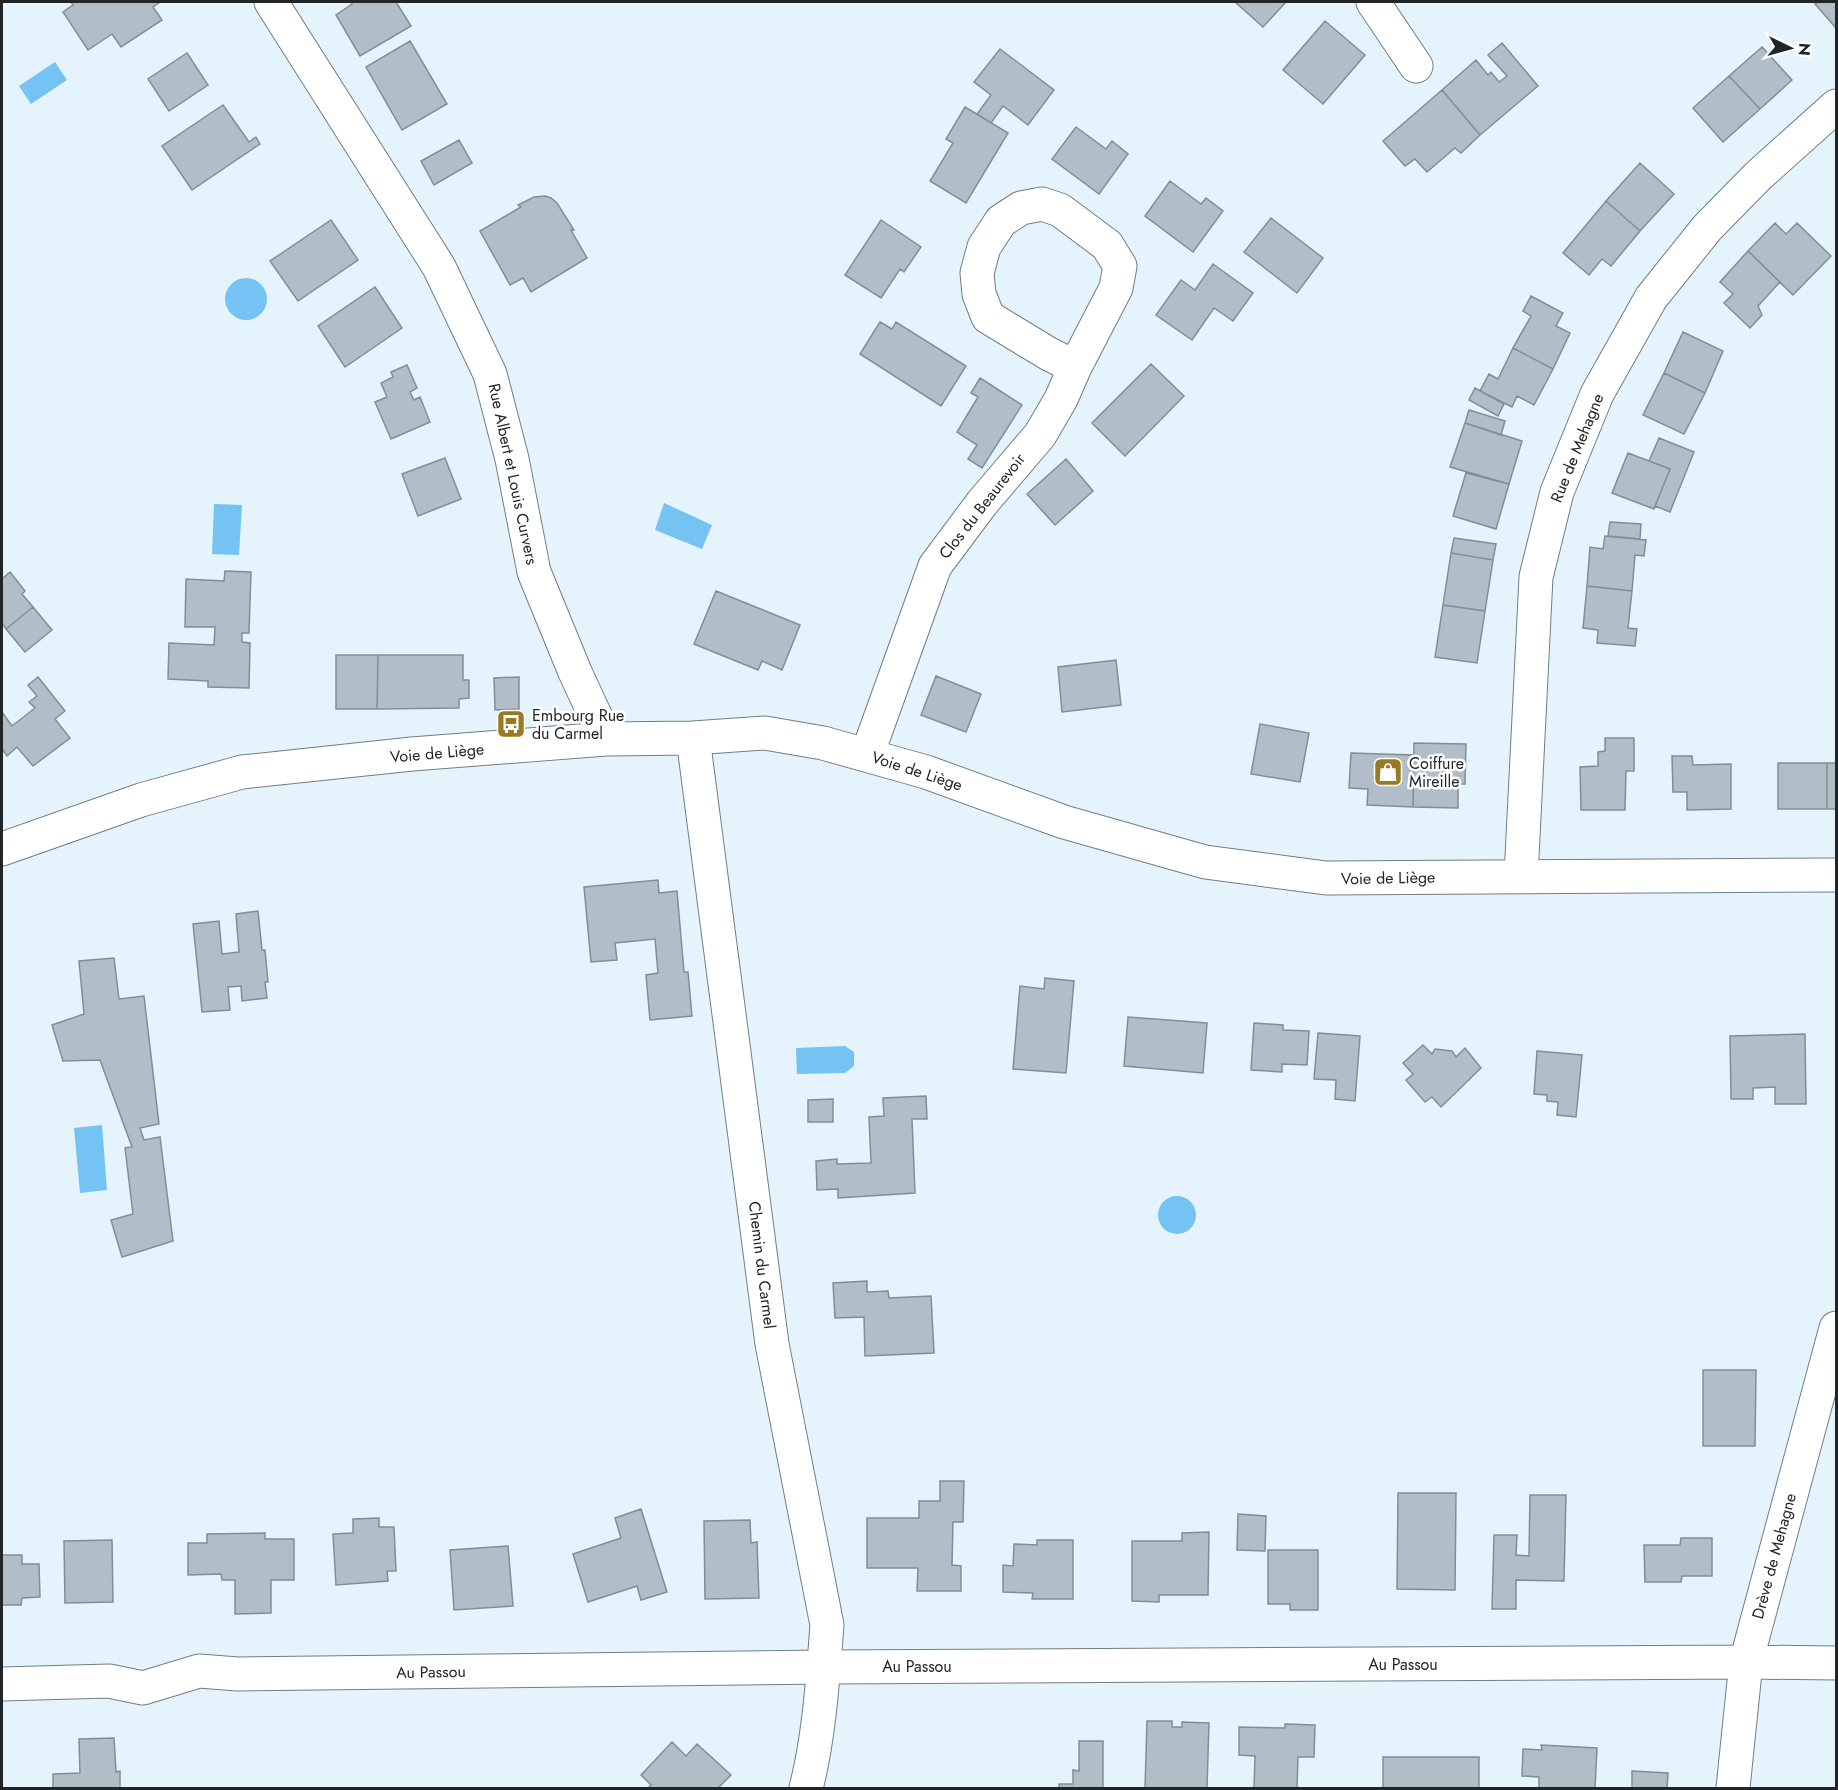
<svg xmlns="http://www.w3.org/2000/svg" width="1838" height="1790" font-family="Jost,sans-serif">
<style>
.water{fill:#74c3f3}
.building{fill:#b1bec7;stroke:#828e96;stroke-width:1.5}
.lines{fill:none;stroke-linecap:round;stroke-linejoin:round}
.minor-casing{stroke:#717d85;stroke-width:35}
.minor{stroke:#fff;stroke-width:33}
.labels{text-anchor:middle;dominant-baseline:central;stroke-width:5;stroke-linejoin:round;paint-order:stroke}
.street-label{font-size:16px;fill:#202528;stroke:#fff}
.poi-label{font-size:16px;fill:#202528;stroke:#fff;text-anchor:start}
</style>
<rect width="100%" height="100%" fill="#e5f3fc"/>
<path class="water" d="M55 62 67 80 31 104 19 86Z
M225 299a21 21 0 1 1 42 0a21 21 0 1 1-42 0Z
M664 503 712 525 702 549 655 530Z
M214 504 242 505 239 555 212 554Z
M845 1046 854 1052V1066L845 1073 797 1074 796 1048Z
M102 1125 107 1190 80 1193 74 1128Z
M1158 1215a19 19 0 1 1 38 0a19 19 0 1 1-38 0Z"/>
<path class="building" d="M71 2H160L153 7 162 20 121 47 112 34 88 50 63 12 73 5Z
M351 2H396L411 26 360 56 336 15 352 4Z
M1235 2H1286L1263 27Z
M1819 2H1836V28L1815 4Z
M1325 21 1365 55 1323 104 1283 70Z
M410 41 447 104 402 130 366 67Z
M1502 43 1538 86 1480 135 1442 90 1476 60 1488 75 1491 72 1499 82 1507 76 1488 55Z
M1762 47 1792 80 1760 109 1729 76Z
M1000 49 1054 90 1028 125 1003 106 991 123 977 114 991 95 974 82Z
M187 53 208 85 169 111 148 79Z
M1729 76 1760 109 1723 142 1693 108Z
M1442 90 1480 135 1461 153 1455 148 1427 172 1415 159 1405 166 1383 141Z
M223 105 249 142 256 137 260 144 192 190 162 146Z
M965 107 1008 133 966 203 930 181 953 143 946 139Z
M1076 127 1106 149 1112 141 1128 154 1099 194 1052 159Z
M459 140 472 163 434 185 421 161Z
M1640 163 1674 194 1640 231 1606 201Z
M1170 181 1201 204 1206 198 1223 211 1193 252 1145 216Z
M545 196 551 198 557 203 574 230H571L587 258 531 292 523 278 510 285 480 231 521 207 518 205 534 197Z
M1606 201 1640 231 1611 266 1602 259 1589 275 1563 253Z
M1271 218 1323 258 1297 293 1244 252Z
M331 220 358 260 298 301 270 261Z
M881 220 921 247 904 272 900 269 881 298 845 275Z
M1775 223 1786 234 1797 223 1831 256 1793 295 1748 251Z
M1748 251 1780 282 1758 306 1762 315 1750 328 1724 303 1733 294 1720 282Z
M1213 264 1253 293 1233 321 1214 308 1192 340 1156 315 1181 280 1195 290Z
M375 287 402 328 345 367 318 326Z
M1531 296 1563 313 1556 326 1570 333 1553 369 1513 348 1531 316 1523 311Z
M880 322 892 329 896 322 966 366 941 406 860 354Z
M1683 332 1723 351 1705 393 1664 373Z
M1513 348 1553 369 1534 405 1517 396 1512 407 1480 391 1489 374 1498 379Z
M1151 364 1184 396 1125 456 1092 423Z
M407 365 417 388 410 392 414 400 420 397 430 422 391 439 375 402 387 397 381 383 393 377 391 372Z
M1664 373 1705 393 1684 434 1643 415Z
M980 378 1022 405 982 468 968 459 977 445 957 432 978 397 971 393Z
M1475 388 1504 404 1498 416 1469 400Z
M1469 410 1505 421 1501 435 1465 423Z
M1465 423 1522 441 1509 484 1450 467Z
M1659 438 1694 452 1670 512 1655 506 1670 469 1649 461Z
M1628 453 1670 469 1654 509 1612 493Z
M445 458 461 499 418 516 402 474Z
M1066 459 1093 491 1055 525 1027 494Z
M1466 473 1509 484 1496 529 1453 516Z
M1610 522 1641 524 1640 539 1608 536Z
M1605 536 1646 540 1644 556 1635 555 1632 591 1587 586 1590 547 1603 549Z
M1454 538 1496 544 1493 560 1451 553Z
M1451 553 1493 560 1485 611 1443 605Z
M225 571 251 572 249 633H242V642L250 643 249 688 208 687V681L168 679 169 643 214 645 215 627H185L186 579 224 581Z
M10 572 25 591 22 594 33 607 6 629 2 623V579Z
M1587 586 1632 591 1628 628 1637 629 1635 646 1597 643 1598 630 1583 628Z
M716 591 800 625 782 670 762 661 758 670 694 644Z
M1443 605 1485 611 1477 663 1435 657Z
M33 607 52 630 25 652 6 629Z
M336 655H378L377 709H336Z
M378 655H463V680H469V698L459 699V708L377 709Z
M1116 660 1121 705 1062 712 1058 667Z
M936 676 981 694 966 732 921 715Z
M38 677 65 711 55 719 70 738 33 766 17 747 7 756 2 749V712L12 726 35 708 29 702 37 696 28 685Z
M519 677V709L495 710 494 678Z
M1260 724 1309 733 1300 782 1251 774Z
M1605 738H1634V771H1626L1625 810H1581L1580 767 1598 766V752L1605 751Z
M1414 743 1466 744 1465 784H1458V808L1413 807Z
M1351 753 1414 755 1413 807 1367 805 1368 789 1349 788Z
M1672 756H1692L1693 765 1731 764V809L1687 810V792H1673Z
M1778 763H1827V809H1778Z
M1827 763H1836V809H1827Z
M658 880 659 893 677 891 684 972H688L692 1016 650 1020 646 975 658 973 655 939 615 943 617 960 591 962 584 887Z
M258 911 262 950H265L268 982H265L267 998 242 1001 241 986 228 987 230 1010 202 1012 193 924 219 921 222 954 239 952 236 914Z
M114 958 119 999 144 996 159 1124 140 1128 144 1140 160 1137 173 1241 122 1257 111 1220 133 1214 125 1148 132 1147 100 1060 63 1061 52 1025 84 1014 79 961Z
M1045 978 1074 981 1066 1073 1013 1069 1020 986 1044 989Z
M1128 1017 1207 1023 1203 1073 1124 1066Z
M1254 1023 1283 1025V1030L1309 1031 1307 1065 1282 1064V1072L1251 1070Z
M1318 1033 1360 1036 1355 1101 1335 1099 1336 1080 1314 1079Z
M1805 1034 1806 1104H1775V1087L1753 1088V1099H1731L1730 1036Z
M1423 1045 1432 1054 1435 1049 1452 1051 1456 1057 1465 1048 1481 1068 1441 1107 1432 1097 1425 1102 1406 1080 1413 1074 1403 1063Z
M1537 1051 1582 1055 1576 1117 1557 1115 1558 1102 1547 1101V1095L1534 1094Z
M926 1096 927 1119H912L915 1193 838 1198V1189L817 1190 816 1161 837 1159V1164L871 1163 869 1117 884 1116 883 1098Z
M833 1099V1122H808V1100Z
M867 1281V1292L888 1291 889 1298 931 1296 934 1353 865 1356 864 1317 835 1318 833 1283Z
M1703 1370H1756L1755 1446H1703Z
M940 1481H964L963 1522H953L952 1565 961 1566V1591H917L918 1568H867V1518H919V1501H940Z
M1398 1493H1456L1455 1590 1397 1589Z
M1530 1495H1566L1564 1581 1516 1580V1609H1492L1494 1535H1517L1516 1555 1529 1556Z
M641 1509 667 1592 641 1600 637 1586 588 1602 573 1554 621 1538 615 1518Z
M1238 1514 1266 1516 1265 1551 1237 1550Z
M379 1518V1527H394L396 1571H387L388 1581 336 1585 333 1534 353 1533V1519Z
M750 1520 751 1543 757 1542 759 1598 705 1599 704 1521Z
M1209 1532 1208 1595H1159V1602L1132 1601V1541H1182V1533Z
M265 1533V1539H294V1580H271V1613L235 1614V1580H222L221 1574 188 1575V1543H207V1534Z
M1681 1538H1712V1576H1682L1681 1582H1645L1644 1545H1680Z
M112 1540 113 1602 65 1603 64 1541Z
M1037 1540H1073V1599H1032L1033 1593 1003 1592V1565L1013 1566 1014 1544 1037 1545Z
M508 1546 513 1606 454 1610 450 1550Z
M1268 1550H1318V1610H1290V1604H1268Z
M2 1555H22V1564H39L40 1597 22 1598 21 1605H2Z
M1147 1721H1172V1727H1182V1722L1209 1723 1207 1788H1145Z
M1285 1724 1315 1725 1314 1757H1298L1297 1788H1254L1255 1756 1239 1755V1727L1285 1728Z
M114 1738 116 1772 120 1771V1788H53V1774L80 1773 79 1739Z
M1079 1741H1103V1788H1059V1784H1073V1770L1079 1771Z
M672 1742 686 1756 697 1744 731 1775 718 1788H648L651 1785 641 1775Z
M1541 1745 1597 1748 1595 1788H1539V1777L1522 1776 1523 1749 1542 1750Z
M1383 1757H1479V1788H1383Z
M1632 1771 1668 1773 1667 1788H1632Z"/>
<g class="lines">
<g class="minor-casing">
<path id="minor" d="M271 2 439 267 490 374 512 459 534 572 575 672 606 739
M1373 2 1416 66
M693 738 772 1344 827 1625C823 1677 819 1739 806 1788
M867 755 935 566 982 503 1040 435 1061 399 1075 367 1116 288 1120 266 1107 245 1060 210 1042 204 1021 208 1001 221 984 247 977 273 979 294 988 317 1049 354 1075 367
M2 849 141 800 242 772 412 754 606 739 693 738 765 733 823 743 926 772 1064 822 1205 862 1326 878 1836 875
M1521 877 1536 577 1557 492 1597 394 1651 298 1707 228 1758 176 1836 106
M2 1684 109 1681 143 1688 199 1671 238 1674 824 1667 1746 1662 1836 1663
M1733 1788 1746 1662 1836 1328"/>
</g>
<use href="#minor" class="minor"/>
</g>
<defs>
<g id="bus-square" transform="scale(1.5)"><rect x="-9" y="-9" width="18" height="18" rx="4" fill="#9a7923" stroke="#fff"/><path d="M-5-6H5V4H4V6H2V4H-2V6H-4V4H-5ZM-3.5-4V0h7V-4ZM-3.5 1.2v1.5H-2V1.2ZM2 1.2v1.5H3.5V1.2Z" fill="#fff"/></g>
<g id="shop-square" transform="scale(1.5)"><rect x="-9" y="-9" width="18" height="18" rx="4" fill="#9a7923" stroke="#fff"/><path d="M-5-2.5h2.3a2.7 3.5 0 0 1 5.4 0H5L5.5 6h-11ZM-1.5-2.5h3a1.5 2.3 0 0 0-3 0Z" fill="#fff"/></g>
</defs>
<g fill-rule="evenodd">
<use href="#bus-square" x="511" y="724"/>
<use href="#shop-square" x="1388" y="772"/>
</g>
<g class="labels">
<g class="street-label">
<text transform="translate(1577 448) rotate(-68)">Rue de Mehagne</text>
<text transform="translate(513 474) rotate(78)">Rue Albert et Louis Curvers</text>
<text transform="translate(982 506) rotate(-52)">Clos du Beaurevoir</text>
<text transform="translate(437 753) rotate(-5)">Voie de Liège</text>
<text transform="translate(917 771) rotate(18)">Voie de Liège</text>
<text transform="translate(1388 878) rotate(-1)">Voie de Liège</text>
<text transform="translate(762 1265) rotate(83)">Chemin du Carmel</text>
<text transform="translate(1774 1556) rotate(-75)">Drève de Mehagne</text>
<text x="1403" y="1664">Au Passou</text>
<text x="917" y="1666">Au Passou</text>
<text transform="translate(431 1672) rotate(-1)">Au Passou</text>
</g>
<g class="poi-label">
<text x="532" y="715">Embourg Rue<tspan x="532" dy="18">du Carmel</tspan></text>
<text x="1409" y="763">Coiffure<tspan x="1409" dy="18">Mireille</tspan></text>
</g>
</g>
<rect width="1838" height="1790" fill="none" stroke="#202528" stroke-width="6"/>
<g transform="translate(1790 48) rotate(95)" stroke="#ffffff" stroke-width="4.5" paint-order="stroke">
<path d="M0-4.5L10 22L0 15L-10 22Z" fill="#202528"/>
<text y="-9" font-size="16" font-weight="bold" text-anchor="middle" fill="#202528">N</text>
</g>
</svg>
